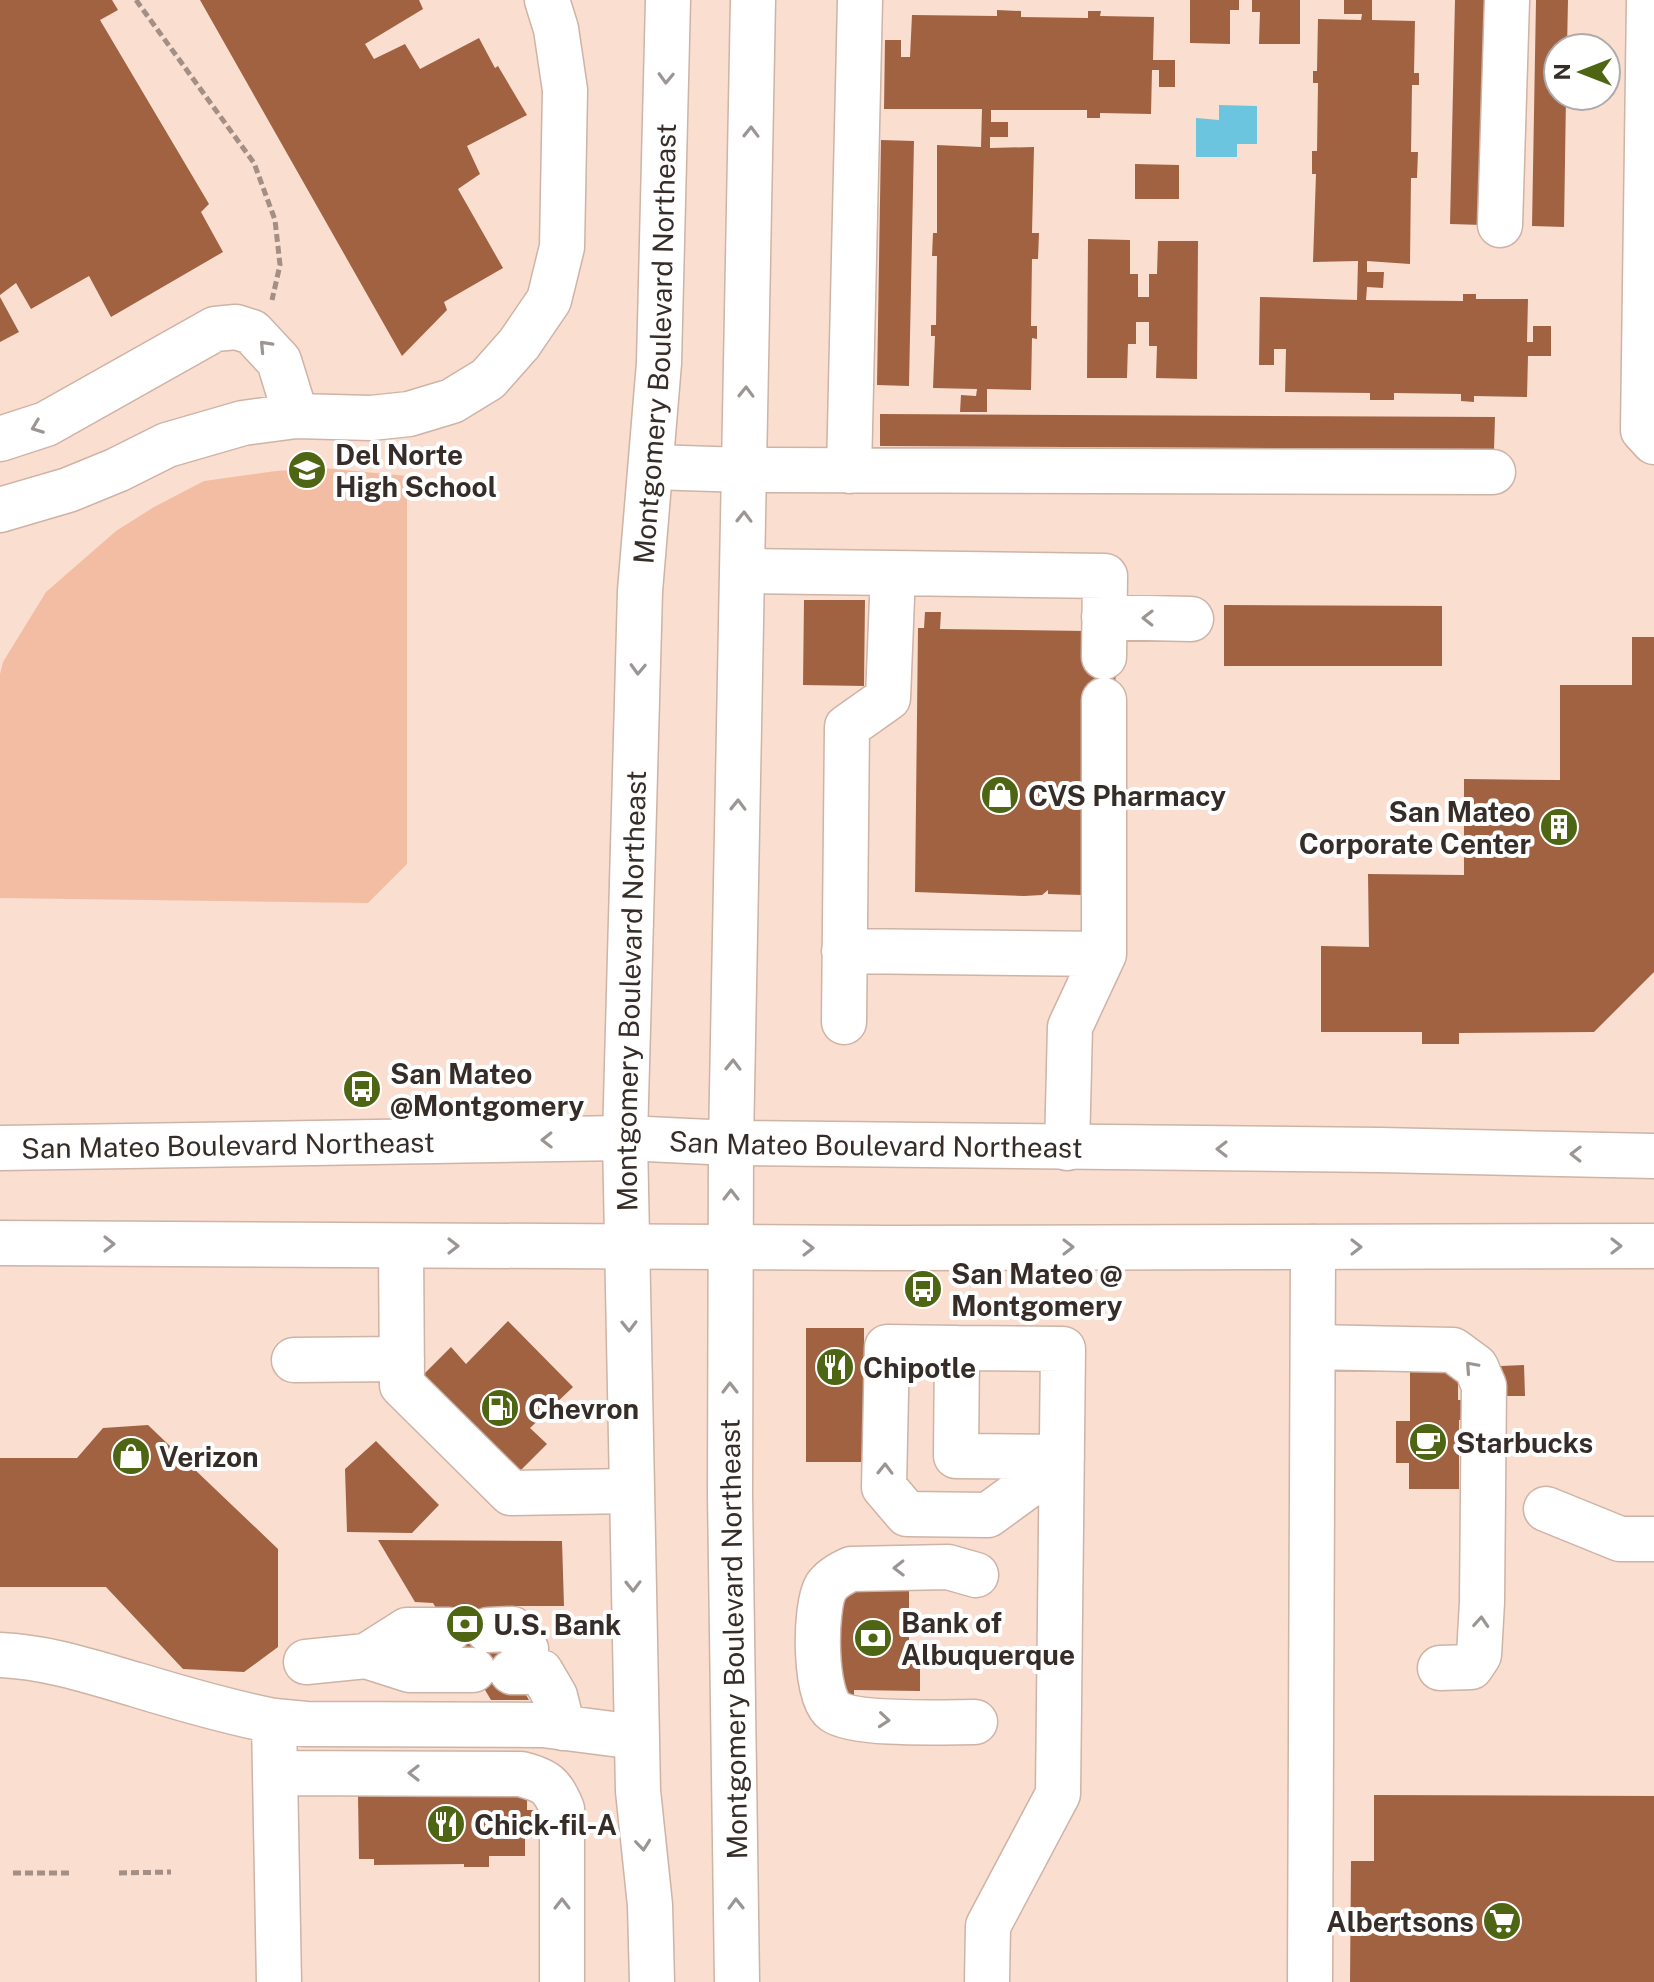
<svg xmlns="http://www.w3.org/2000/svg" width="1654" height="1982" font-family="'Public Sans',sans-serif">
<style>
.green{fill:#f3bda3}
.water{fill:#6bc5df}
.building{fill:#a16242}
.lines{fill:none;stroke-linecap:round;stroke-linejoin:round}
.minor-casing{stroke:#ceb3a6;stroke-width:47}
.major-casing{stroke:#ceb3a6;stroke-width:47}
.path{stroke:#a38f85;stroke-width:5;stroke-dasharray:8 4;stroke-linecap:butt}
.minor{stroke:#fff;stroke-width:44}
.major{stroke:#fff;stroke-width:44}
.oneway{stroke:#9b9694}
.labels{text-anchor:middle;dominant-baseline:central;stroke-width:8;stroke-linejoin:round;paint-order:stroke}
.street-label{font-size:28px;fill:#372d28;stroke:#fff}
.poi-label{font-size:28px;font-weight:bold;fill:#372d28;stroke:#fff;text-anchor:start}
</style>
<rect width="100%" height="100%" fill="#faded0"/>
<path class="green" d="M324 468 407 476V864L368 903 0 898V674L3 662 46 592 116 531 154 507 204 481 276 471Z"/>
<path class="water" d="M1219 105 1257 106V144H1237V157H1196V118L1219 120Z"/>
<path class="building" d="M0 0H112L118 10 100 20 209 204 201 212 223 252 111 317 89 276 31 309 16 283 0 295Z
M200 0H419L423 9 365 44 374 59 405 44 420 69 479 38 495 68 498 66 527 115 467 146 480 174 458 189 503 268 444 302 447 310 402 356Z
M1190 0H1239V10H1230V44L1190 43Z
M1252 0H1300V44H1259L1260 12H1252Z
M1344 0H1372V20L1415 21 1414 73H1419V85H1412L1411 152H1418L1417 178H1411L1410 264 1367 261V272H1384L1383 288 1367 287 1366 300 1463 301V294H1476V299H1528L1527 342H1533V326H1551V356H1528L1527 397 1474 396V402L1461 401V394L1394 393V400H1370V393L1285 392 1286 349H1274V365H1259L1260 297 1357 300 1358 261 1313 262 1316 174H1312V151H1317L1318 83H1313V71H1317L1318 19 1361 20 1362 14H1344Z
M1455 0H1487L1483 225 1450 224Z
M1536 0H1568L1567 48H1558V96H1566L1564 227 1532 226Z
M997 10 1021 11V17L1088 18V11H1101L1100 16 1154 17 1153 60H1175V87H1159V70H1152L1151 114 1100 113V118H1087V110H991V122H1008V137H990V148L1034 147 1032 233H1039L1038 259H1032L1031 326H1037V339L1032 338 1031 390 987 389V412H960L961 395 976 396 977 389 933 388 935 336H931V325H936L937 256H932L933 233H937V145L981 147 982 109H884L885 40H901V57H910L912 15 997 16Z
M881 140 914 141 909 386 877 385Z
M1135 164 1179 165V199H1135Z
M1088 239 1130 240V274H1138V297H1149V274H1157L1158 241H1198L1197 379 1156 378 1157 346H1149V322H1136V344H1128L1127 378H1087Z
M0 297 19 332 0 342Z
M880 414 1495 417 1494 449 880 446Z
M804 600H865L864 686 803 685Z
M1224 605 1442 606V666H1224Z
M925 612H941L940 629 1086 631 1116 657 1115 701 1083 895 1048 894V890L1042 895 1024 896 915 892 918 628H924Z
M1632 637H1654V972L1594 1032 1459 1033V1044H1422V1032H1321V946L1369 947 1368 874 1464 875V779L1560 780V685H1632Z
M508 1321 573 1387 530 1428 547 1444 516 1475 420 1378 451 1347 466 1364Z
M806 1328H864V1405L872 1462H806Z
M1524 1365 1525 1396H1502L1501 1366Z
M1410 1370 1458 1371V1400H1477V1420H1459V1489H1409V1463H1396V1421H1410Z
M148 1425 278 1549V1647L244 1672 183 1669 106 1587H0V1458H77L103 1428Z
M376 1441 439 1505 412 1533 347 1532 345 1469Z
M378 1540 562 1541 564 1606H497L482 1619 529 1700H491L433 1603 415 1602Z
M839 1589 909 1590V1640H913L914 1653H920V1691L854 1690V1695H841L837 1688Z
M527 1791V1810H534V1838H525V1856H489V1867H464V1864L374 1865V1859H359L358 1795Z
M1374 1795 1654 1796V1982H1350L1351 1861H1374Z"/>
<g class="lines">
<g class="minor-casing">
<path id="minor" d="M1649 0 1643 430 1654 442
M1500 225 1507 0
M0 439 46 424 215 329 236 327 252 332 279 361 296 416
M745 470 1493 472
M849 471 860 0
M0 510 68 490 117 470 167 445 243 423 296 416 371 418 409 414 452 401 488 379 519 344 549 300 562 247 565 90 556 29 547 0
M743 571 893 573
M1104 617 1191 619
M844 951 1104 954
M844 1022 847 727 888 698 893 573 1105 576 1104 657
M1067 1148 1070 1027 1104 954V700
M401 1246 402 1385 511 1493 631 1491
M1313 1347 1453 1350 1476 1367 1484 1386 1482 1602 1479 1655 1471 1667 1440 1668
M957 1348 887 1347 884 1487 907 1514 988 1515 1032 1483 1061 1484
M294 1360 402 1359
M1546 1509 1620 1539H1654
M488 1630 512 1629 526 1649
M0 1655C48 1657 92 1672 137 1685 183 1699 228 1712 274 1721
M366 1656 407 1630H449
M306 1662 366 1656 410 1670H473
M512 1672H541L555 1696 563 1728
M975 1722C946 1722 855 1726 834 1711 814 1697 814 1607 826 1587 832 1578 842 1573 851 1569L948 1567 976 1575
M275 1773 521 1774C546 1781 552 1784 562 1809V1982
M279 1982 274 1721 306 1724 543 1725 636 1737
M987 1982 988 1926 1058 1794 1063 1349 957 1348 956 1456 1062 1457
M1310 1982 1313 1247"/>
</g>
<g class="major-casing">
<g id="major">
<path d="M651 467 745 470"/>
<path id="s1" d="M0 1148 625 1138 731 1143 1380 1150 1654 1156"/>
<path d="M0 1243 886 1248 1654 1246"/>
<path id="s2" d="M652 1982 650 1905 638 1791 625 1138 640 591 659 363 668 0"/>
<path d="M737 1982 730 1494 731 1143 753 0"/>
</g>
</g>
<path class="path" d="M136 0 254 163 275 220 280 265 272 300
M13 1873H71
M119 1873 171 1872"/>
<use href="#minor" class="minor"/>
<use href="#major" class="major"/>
</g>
<defs><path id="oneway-chevron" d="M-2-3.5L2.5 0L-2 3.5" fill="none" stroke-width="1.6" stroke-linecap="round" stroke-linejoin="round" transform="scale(2)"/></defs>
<g class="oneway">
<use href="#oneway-chevron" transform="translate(666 78) rotate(92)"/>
<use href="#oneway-chevron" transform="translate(751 132) rotate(-89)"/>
<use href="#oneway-chevron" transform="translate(265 346) rotate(-133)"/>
<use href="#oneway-chevron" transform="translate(746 392) rotate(-89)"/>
<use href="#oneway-chevron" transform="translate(37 427) rotate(159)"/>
<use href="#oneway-chevron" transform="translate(744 517) rotate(-89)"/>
<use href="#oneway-chevron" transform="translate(1148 618) rotate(-179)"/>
<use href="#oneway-chevron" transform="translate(638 669) rotate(92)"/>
<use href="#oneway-chevron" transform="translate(738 805) rotate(-89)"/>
<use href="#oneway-chevron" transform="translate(733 1065) rotate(-89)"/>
<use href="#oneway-chevron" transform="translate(547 1140) rotate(179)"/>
<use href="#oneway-chevron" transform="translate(1222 1149) rotate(-180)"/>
<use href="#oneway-chevron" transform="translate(1576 1154) rotate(-179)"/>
<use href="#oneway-chevron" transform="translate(731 1195) rotate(-90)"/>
<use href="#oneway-chevron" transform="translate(109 1244)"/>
<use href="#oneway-chevron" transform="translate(453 1246)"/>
<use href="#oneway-chevron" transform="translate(1616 1246)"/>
<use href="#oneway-chevron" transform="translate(1068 1247)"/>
<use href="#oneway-chevron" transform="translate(1356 1247)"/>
<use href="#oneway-chevron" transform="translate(808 1248)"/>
<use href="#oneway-chevron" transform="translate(629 1326) rotate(89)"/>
<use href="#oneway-chevron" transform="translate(1471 1367) rotate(-132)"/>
<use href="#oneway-chevron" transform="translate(730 1388) rotate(-90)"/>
<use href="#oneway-chevron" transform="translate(885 1469) rotate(-89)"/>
<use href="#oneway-chevron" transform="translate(899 1568) rotate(179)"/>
<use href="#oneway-chevron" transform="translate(633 1586) rotate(89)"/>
<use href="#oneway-chevron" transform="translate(1481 1622) rotate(-86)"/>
<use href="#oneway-chevron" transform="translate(884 1720) rotate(5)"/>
<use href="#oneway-chevron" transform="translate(414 1773) rotate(-180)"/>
<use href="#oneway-chevron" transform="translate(643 1845) rotate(84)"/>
<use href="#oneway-chevron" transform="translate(562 1904) rotate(-90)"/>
<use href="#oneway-chevron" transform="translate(736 1904) rotate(-91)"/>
</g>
<defs>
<g id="school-disc" transform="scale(2)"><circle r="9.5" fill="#4e6513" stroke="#fff"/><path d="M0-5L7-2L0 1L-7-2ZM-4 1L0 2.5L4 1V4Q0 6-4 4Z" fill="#fff"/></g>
<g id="shop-disc" transform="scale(2)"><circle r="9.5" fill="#4e6513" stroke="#fff"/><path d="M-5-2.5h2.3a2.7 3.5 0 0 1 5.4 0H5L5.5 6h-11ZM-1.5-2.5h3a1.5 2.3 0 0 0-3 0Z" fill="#fff"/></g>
<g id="building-disc" transform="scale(2)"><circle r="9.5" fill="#4e6513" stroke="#fff"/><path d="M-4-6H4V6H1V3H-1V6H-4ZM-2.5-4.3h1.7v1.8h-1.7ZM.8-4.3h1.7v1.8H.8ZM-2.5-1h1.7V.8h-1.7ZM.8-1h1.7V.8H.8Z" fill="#fff"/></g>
<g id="bus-disc" transform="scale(2)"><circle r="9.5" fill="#4e6513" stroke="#fff"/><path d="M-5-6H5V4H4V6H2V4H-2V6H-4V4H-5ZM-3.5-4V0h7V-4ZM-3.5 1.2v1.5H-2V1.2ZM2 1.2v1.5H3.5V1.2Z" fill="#fff"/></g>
<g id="restaurant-disc" transform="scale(2)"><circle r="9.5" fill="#4e6513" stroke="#fff"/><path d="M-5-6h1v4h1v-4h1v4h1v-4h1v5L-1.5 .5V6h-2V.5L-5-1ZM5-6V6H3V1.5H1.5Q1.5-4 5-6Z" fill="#fff"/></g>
<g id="fuel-disc" transform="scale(2)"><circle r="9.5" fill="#4e6513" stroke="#fff"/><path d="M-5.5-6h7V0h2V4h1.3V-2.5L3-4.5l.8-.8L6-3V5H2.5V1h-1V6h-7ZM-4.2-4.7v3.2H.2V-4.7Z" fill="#fff"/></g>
<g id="cafe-disc" transform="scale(2)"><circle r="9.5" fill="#4e6513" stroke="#fff"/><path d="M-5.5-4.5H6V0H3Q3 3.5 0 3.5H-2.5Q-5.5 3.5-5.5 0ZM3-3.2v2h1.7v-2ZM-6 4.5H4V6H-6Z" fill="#fff"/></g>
<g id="bank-disc" transform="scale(2)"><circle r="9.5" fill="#4e6513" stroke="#fff"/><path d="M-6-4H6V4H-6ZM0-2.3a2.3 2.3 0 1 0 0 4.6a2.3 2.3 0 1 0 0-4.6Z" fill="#fff"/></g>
<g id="supermarket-disc" transform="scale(2)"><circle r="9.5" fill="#4e6513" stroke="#fff"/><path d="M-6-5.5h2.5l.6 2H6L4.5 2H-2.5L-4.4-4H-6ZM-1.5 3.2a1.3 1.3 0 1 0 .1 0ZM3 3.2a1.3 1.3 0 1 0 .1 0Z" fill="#fff"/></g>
</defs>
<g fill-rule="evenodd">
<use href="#school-disc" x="307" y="470"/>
<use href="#shop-disc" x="1000" y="795"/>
<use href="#building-disc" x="1559" y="827"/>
<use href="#bus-disc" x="362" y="1089"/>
<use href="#bus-disc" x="923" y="1289"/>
<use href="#restaurant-disc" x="835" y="1367"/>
<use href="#fuel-disc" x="500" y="1408"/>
<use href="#cafe-disc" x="1428" y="1442"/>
<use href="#shop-disc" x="131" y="1456"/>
<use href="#bank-disc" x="465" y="1624"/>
<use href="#bank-disc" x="873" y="1638"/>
<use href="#restaurant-disc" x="446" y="1824"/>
<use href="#supermarket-disc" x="1502" y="1921"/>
</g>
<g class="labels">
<g class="street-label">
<text stroke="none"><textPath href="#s2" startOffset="1640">Montgomery Boulevard Northeast</textPath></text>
<text stroke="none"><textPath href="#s2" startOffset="992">Montgomery Boulevard Northeast</textPath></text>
<text stroke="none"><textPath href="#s1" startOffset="876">San Mateo Boulevard Northeast</textPath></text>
<text stroke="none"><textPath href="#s1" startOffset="228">San Mateo Boulevard Northeast</textPath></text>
<text transform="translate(733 1639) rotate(-91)">Montgomery Boulevard Northeast</text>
</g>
<g class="poi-label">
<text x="335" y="454">Del Norte<tspan x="335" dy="32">High School</tspan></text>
<text x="1028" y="795">CVS Pharmacy</text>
<text x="1531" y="811" text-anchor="end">San Mateo<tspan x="1531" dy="32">Corporate Center</tspan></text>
<text x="390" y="1073">San Mateo<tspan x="390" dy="32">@Montgomery</tspan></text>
<text x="951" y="1273">San Mateo @<tspan x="951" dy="32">Montgomery</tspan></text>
<text x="863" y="1367">Chipotle</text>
<text x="528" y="1408">Chevron</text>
<text x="1456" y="1442">Starbucks</text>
<text x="159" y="1456">Verizon</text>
<text x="901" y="1622">Bank of<tspan x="901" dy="32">Albuquerque</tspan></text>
<text x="493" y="1624">U.S. Bank</text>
<text x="474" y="1824">Chick-fil-A</text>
<text x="1474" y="1921" text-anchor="end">Albertsons</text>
</g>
</g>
<g transform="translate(1582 72) rotate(270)"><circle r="38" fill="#ffffff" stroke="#afaba9" stroke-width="2"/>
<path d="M0-6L14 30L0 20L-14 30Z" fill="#4e6513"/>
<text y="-12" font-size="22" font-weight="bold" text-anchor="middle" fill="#372d28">N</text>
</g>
</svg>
